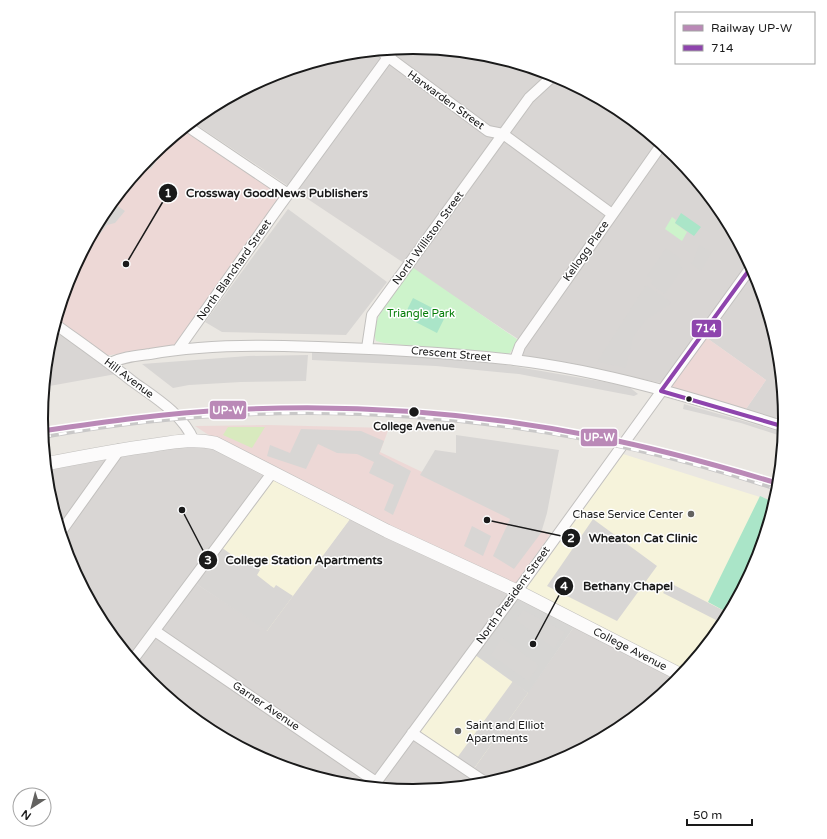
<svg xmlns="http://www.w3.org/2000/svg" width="827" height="839" font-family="'Varela Round',sans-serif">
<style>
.residential{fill:#d9d6d4}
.commercial{fill:#edd8d6}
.education{fill:#f6f3db}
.religious{fill:#d7d6d4}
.grass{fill:#d8eabe}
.park{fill:#cdf3cb}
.pitch{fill:#aae5c8}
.parking{fill:#d8d6d4}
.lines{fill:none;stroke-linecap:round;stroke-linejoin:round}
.minor-casing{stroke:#c2c0be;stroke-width:12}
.tertiary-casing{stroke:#c2c0be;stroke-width:14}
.minor{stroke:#fcfbfb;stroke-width:10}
.tertiary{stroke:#fcfbfb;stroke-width:13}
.rail-casing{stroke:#c9c8c8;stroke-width:4}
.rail{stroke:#fff;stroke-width:2.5;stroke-dasharray:8;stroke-linecap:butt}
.bus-1-casing{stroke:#fff;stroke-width:7}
.bus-1{stroke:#8e44ad;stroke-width:4}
.rail-1-casing{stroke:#fff;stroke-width:8}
.rail-1{stroke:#ba89b7;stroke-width:5}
.bus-dot{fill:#1a1a1a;stroke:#fff;stroke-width:1.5}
.poi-dot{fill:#636260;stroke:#fff;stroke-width:1.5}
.labels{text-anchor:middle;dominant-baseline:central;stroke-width:3;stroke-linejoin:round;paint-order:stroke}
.street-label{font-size:11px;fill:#1a1a1a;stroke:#fff}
.park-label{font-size:11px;fill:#047d07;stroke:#fff}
.stop-label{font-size:11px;font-weight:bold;fill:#1a1a1a;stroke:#fff}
.poi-label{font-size:11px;fill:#1a1a1a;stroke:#fff;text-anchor:end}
.rim{fill:none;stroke:#1a1a1a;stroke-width:2}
.leader{fill:none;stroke:#1a1a1a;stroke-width:1.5}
.callout-dot{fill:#1a1a1a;stroke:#fff;stroke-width:1.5}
.mark-label{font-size:12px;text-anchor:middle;font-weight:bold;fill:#fff}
.callout-label{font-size:12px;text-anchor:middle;font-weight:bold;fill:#1a1a1a;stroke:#fff;stroke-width:3;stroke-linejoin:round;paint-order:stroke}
.line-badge{stroke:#fff;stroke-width:1.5}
.badge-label{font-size:11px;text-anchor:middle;font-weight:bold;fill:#fff}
</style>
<rect width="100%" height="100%" fill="#eae7e2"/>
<path class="residential" d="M414 47 486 54 556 75 621 110 677 156 723 213 750 262 661 383 595 369 521 358 527 345 192 122 207 110 271 75 341 54Z
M174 137 151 169 144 164 150 156Z
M754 270 758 277 779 347 786 423 746 409 766 380 704 336Z
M54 328 116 374 44 387 48 347Z
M207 446 267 474 152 630 371 782 367 787 341 785 271 764 206 729 150 683 104 626 69 562 48 492 46 469 159 447Z
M353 515 509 592 376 778 159 630 195 583 267 630Z
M576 624 681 678 620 729 556 764 486 785 413 792 377 788 417 733 473 770Z"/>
<path class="commercial" d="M185 128 283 195 177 345 104 356 56 321 69 277 104 212 144 164 151 169 174 137Z
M704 336 766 380 746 409 667 389Z
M268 425 389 428 380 452 538 527 550 535 514 586 221 443 195 426Z"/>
<path class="education" d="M623 454 776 502 758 562 723 627 681 678 521 596Z
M272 478 353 515 267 631 221 547Z
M474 654 528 693 473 770 417 733Z"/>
<path class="religious" d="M521 596 576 624 528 693 474 654Z"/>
<path class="grass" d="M228 427H265L252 448 223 435Z"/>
<path class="park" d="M672 217 676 220 675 223 687 232 682 241 665 229Z
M412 267 518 340 510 353 505 355 384 343 376 341C368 318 400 285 412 267Z"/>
<path class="pitch" d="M681 213 701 227 694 236 675 223Z
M413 298 446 315 437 333 404 316Z
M760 496 776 503 758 562 730 614 708 602Z"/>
<path class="parking" d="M112 202 125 211 115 223 107 225 77 263 104 212Z
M288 209 387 282 346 335 222 332 205 322Z
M699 245 712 252 701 271 690 263 693 261Z
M666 248 681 259 678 264 683 268 665 294 651 284 653 280 647 276Z
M646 285 671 302 669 305 645 321 633 337 626 368 597 362Z
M312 351 419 356 489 362 628 386 638 394 634 396 519 374 436 366 312 360Z
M308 355 306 381 241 382 189 385 173 388 142 364 248 356Z
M684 404 785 433 784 437 741 423 683 409Z
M301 429 361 431 384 441 379 454 411 471 393 515 384 510 394 485 369 473 374 462 357 454 337 453 318 444 306 469 267 456 270 445 290 453Z
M456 435 559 450 547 513 541 533 514 569 493 556 510 519 420 475 435 450 456 453Z
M593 519 657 566 617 621 547 586Z
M472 526 491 536 483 556 464 546Z
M221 547 244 564 247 561 260 570 257 575 271 586 274 588 276 585 293 596 267 631 195 583Z
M670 583 730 614 723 627 695 661 716 620 663 593Z
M523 610 565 632 554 648 516 620Z
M502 638 539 665 528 681 491 655Z
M513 681 528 693 473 770 457 758Z"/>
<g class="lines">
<g class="minor-casing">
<path id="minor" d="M379 50 488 131 503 134 612 214
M187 126 288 194
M55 324C81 343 107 361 132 381 154 397 183 414 194 441
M179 348 278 208 394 49
M367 348 372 315 529 98 554 75
M515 360 520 346 662 144
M110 363C123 357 135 356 150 354 194 346 238 345 284 346 361 348 438 351 514 360 606 371 697 399 785 427
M60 533 120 449
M155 631 376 782
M132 661 272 473
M412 733 488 784
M372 788 525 580 752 266"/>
</g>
<g class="tertiary-casing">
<path id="tertiary" d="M45 464C81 457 117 450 154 445 174 442 195 438 215 443L387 531 517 591 683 676"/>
</g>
<use href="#minor" class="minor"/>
<use href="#tertiary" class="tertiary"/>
<g class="rail-casing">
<path id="rail" d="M43 437C289 392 542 411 779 490"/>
</g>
<use href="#rail" class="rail"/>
<g class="bus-1-casing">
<path id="bus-1" d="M661 391 752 266
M661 391 785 427"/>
</g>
<use href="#bus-1" class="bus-1"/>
<g class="rail-1-casing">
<path id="rail-1" d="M42 431C104 422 166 413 228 410 351 403 477 413 598 437 660 449 720 466 780 484"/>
</g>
<use href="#rail-1" class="rail-1"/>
</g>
<g class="bus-dot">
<circle cx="689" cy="399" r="3.5"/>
<circle cx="414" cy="412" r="5.5"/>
</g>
<g class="poi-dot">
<circle cx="691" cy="514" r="4"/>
<circle cx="458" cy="731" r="4"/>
</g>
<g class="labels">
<g class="street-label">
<text transform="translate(446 100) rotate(36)">Harwarden Street</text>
<text transform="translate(428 238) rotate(-54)">North Williston Street</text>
<text transform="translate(586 251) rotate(-55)">Kellogg Place</text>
<text transform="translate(234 270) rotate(-55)">North Blanchard Street</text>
<text transform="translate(451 354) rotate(5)">Crescent Street</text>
<text transform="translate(129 378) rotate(37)">Hill Avenue</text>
<text transform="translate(513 595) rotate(-54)">North President Street</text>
<text transform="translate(630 649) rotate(27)">College Avenue</text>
<text transform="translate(266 706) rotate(34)">Garner Avenue</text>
</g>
<g class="park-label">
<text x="421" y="313">Triangle Park</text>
</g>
<g class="stop-label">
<text x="414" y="426">College Avenue</text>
</g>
<g class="poi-label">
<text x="683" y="514">Chase Service Center</text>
<text x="466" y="725" text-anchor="start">Saint and Elliot<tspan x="466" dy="13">Apartments</tspan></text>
</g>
</g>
<path d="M0 0H827V839H0ZM48 419a365 365 0 1 1 730 0a365 365 0 1 1-730 0Z" fill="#fff" fill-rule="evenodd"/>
<path class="rim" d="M48 419a365 365 0 1 1 730 0a365 365 0 1 1-730 0Z"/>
<path class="leader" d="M126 264L168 193M487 520L571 538M182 510L208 560M533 644L564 586"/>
<g class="callout-dot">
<circle cx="126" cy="264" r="4"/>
<circle cx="487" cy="520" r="4"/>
<circle cx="182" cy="510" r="4"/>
<circle cx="533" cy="644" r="4"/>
<circle cx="168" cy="193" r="10"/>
<circle cx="571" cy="538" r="10"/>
<circle cx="208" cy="560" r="10"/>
<circle cx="564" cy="586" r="10"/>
</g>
<g class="mark-label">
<text x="168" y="197">1</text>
<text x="571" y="542">2</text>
<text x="208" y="564">3</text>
<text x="564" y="590">4</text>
</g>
<g class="callout-label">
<text x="277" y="197">Crossway GoodNews Publishers</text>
<text x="643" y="542">Wheaton Cat Clinic</text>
<text x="304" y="564">College Station Apartments</text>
<text x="628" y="590">Bethany Chapel</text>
</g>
<g class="line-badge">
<rect x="691" y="319" width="31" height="19" rx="4" fill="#8e44ad"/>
<rect x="209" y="400" width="38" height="20" rx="4" fill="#ba89b7"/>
<rect x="580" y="428" width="38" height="19" rx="4" fill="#ba89b7"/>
</g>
<g class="badge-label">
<text x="706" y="332">714</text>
<text x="228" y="414">UP-W</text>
<text x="599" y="441">UP-W</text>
</g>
<rect x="675" y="12" width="140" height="52" fill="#ffffff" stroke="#a3a3a3"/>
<rect x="683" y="25" width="20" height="6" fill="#ba89b7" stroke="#a3a3a3"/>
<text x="711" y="32" font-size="12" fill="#1a1a1a">Railway UP-W</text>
<rect x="683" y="45" width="20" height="6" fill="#8e44ad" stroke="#a3a3a3"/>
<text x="711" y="52" font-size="12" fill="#1a1a1a">714</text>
<g transform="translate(32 807) rotate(216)"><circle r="19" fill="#ffffff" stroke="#a3a3a3"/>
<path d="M0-3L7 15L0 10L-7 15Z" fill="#636260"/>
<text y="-6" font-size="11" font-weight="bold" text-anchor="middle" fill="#1a1a1a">N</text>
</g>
<path d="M687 819v6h65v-6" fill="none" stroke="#1a1a1a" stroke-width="2"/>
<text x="693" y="819" font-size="12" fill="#1a1a1a" stroke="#ffffff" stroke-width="3" paint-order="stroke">50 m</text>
</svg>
